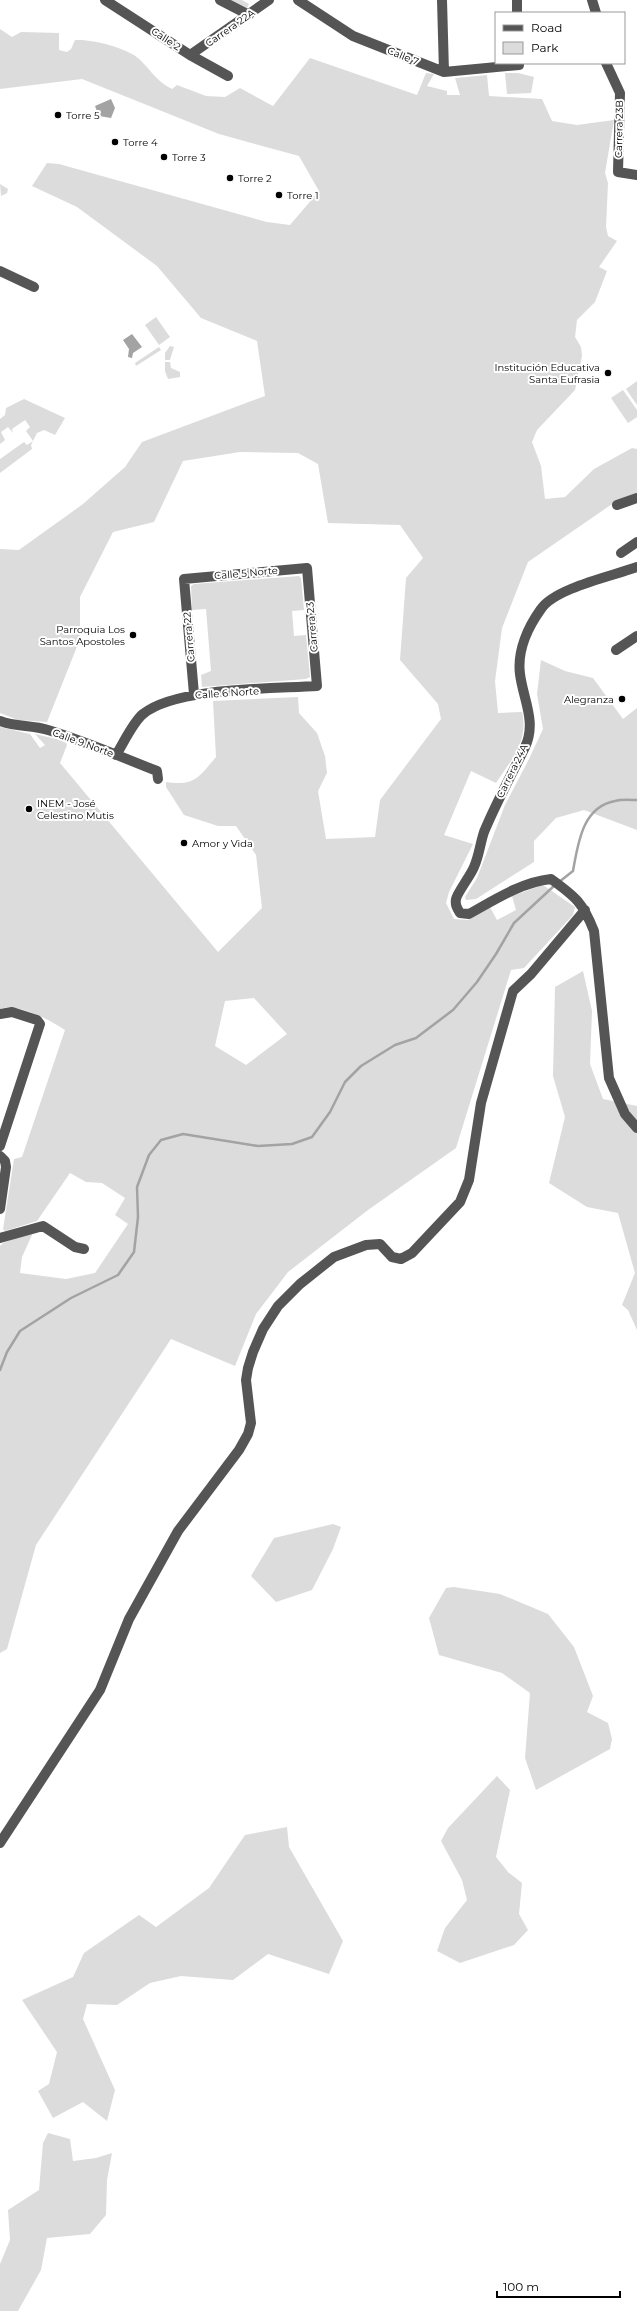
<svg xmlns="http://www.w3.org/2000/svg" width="637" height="2311" font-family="Montserrat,sans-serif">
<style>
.green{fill:#dcdcdc;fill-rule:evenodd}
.water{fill:#a3a3a3}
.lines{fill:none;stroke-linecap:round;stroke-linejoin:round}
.stream{stroke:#a3a3a3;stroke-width:2.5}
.minor{stroke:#555;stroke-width:10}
.poi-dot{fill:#000;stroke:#fff;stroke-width:1.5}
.labels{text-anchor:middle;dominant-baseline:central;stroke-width:4;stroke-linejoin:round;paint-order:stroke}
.street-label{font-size:10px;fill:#000;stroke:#fff}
.poi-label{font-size:10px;fill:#000;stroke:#fff;text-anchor:start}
</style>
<rect width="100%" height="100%" fill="#fff"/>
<path class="green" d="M227 0H242L249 4 246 10Z
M0 29 12 37 21 32 59 33V50L67 52 71 49 75 40C91 39 118 46 132 54 147 62 152 79 172 89L177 85 206 96 225 97 240 88 273 106 310 58 417 95 426 73 434 74 427 86 447 91V95H460L455 78 487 75 489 96 542 99 552 121 577 125 614 120 605 173 608 183 606 227 608 236 617 241 599 267 607 271 595 302 577 320 575 337 581 347 582 356 575 390 537 430 532 442 541 466 545 499 565 497 594 469 632 448 637 449V494L615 502 528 562 502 628 495 681 498 713 522 712C529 741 511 760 496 783L471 771 444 835 473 844 449 892 446 903 454 919 468 920 490 907 497 920 516 910 512 896 543 885 575 907 573 915 524 968 511 970 456 1148 368 1210 288 1272 256 1314 235 1366 171 1339 36 1545 7 1649 0 1653V1246L3 1243 31 1232 32 1235 22 1257 20 1273 66 1279 95 1273 128 1224 115 1215 125 1198 102 1183 86 1182 70 1173 37 1221 5 1231 3 1229 14 1159 22 1157 65 1030C50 1020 17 1002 0 1009V727L30 734 40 748 45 745 35 734 65 741 67 745 60 763 218 952 262 908 256 855 236 826H218L184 815 166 787V782C195 786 198 778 216 757L213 701 298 697 299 713 317 733 325 756 327 773 318 791 326 839 375 837 380 800 441 719 438 704 400 660 406 578 423 558 400 525 328 523 318 464 298 453 240 452 183 461 154 522 113 532 80 597V639L47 722 18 720 0 713V549L19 550 83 504 125 467 142 442 265 396 257 341 201 318 157 266 77 207 32 186 47 163 59 164 267 222 290 225 319 191 299 156 219 134 82 79 0 89ZM254 998 287 1034 246 1065 215 1046 225 1001Z
M505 73H518L534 77 531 93 507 94Z
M0 184 8 189 7 193 1 196Z
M156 317 170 337 159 345 145 325Z
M170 346 174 347 170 360H165V353Z
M159 347 161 350 136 366 135 363Z
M165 362H170L171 368 180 372V377L168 379 165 371Z
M637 381V405L626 389Z
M623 390 637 410V417L628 423 611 398Z
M24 399 65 418 55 435 44 430 37 433 31 445 32 449 0 473V459L24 442 27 445 33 441 26 431 30 427 25 420 12 429 13 433 8 427 1 432 5 440 0 444V419L5 415 6 408Z
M299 576 301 578 304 610 292 611 294 636 306 635 310 677 306 679 202 687 201 675 211 671 206 609 192 610 191 586 194 584Z
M541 660 565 671 593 678 623 719 637 708V830L584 810 556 818 534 841V862L476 899 466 900 465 897 477 878 505 805 529 759 543 729 537 694Z
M583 971 592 1011 590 1064 603 1099 637 1106V1330L628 1310 622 1305 635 1273 618 1213 587 1207 549 1183 565 1117 553 1076 555 987Z
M333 1524 341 1527 333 1549 312 1590 276 1602 251 1576 274 1538Z
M454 1587 500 1594 548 1614 574 1647 593 1696 587 1712 608 1723 612 1739 610 1749 536 1790 525 1758 530 1693 502 1673 439 1655 429 1618 446 1588Z
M497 1776 510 1790 496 1857 508 1872 522 1883 519 1914 528 1930 514 1945 460 1963 437 1951 445 1928 467 1900 462 1880 441 1841 448 1828Z
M287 1827 289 1847 343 1941 329 1974 268 1954 233 1980 181 1976 150 1983 117 2005 87 2004 83 2019 115 2090 107 2121 83 2102 53 2118 38 2091 49 2084 57 2052 22 2000 73 1977 84 1953 139 1915 156 1927 209 1888 245 1835Z
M48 2133 70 2139 73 2161 96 2158 112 2153 107 2180 106 2215 90 2234 47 2238 41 2270 18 2311H0V2264L10 2240 8 2210 39 2190 43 2143Z"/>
<path class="water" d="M111 99 115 108 111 118 99 116 95 106Z
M132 334 142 347 133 353 132 358 128 357 129 349 123 340Z"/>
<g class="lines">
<path class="stream" d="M559 882 573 871C578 844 582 807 615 801 622 799 630 800 637 800
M0 1370 7 1352 20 1331 71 1298 118 1275 134 1252 138 1217 137 1187 149 1155 161 1140 183 1134 258 1146 292 1144 312 1137 330 1112 345 1082 361 1066 395 1045 416 1038 453 1010 477 982 496 954 514 923 555 885"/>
<path class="minor" d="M105 0 190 55 228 76
M220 0 249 15
M298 0 353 36 444 72 519 65V63
M442 0 444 72
M517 0V13
M592 0 596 13
M190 55 269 0
M606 63 620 93 618 172 637 175
M0 271 34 287
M617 505 637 498
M621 553 637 542
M637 567C613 576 555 588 541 609 528 627 517 651 520 674 523 699 537 722 525 747 511 776 496 803 484 832 480 844 479 856 474 867 471 875 457 893 456 899 455 905 457 908 460 913L469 914C494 900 522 882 551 879 576 897 583 903 594 931L609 1078 625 1114 637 1128
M616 650 637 636
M0 721C15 727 32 725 48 730 85 741 121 757 157 771L158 779
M116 755C123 744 133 722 143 714 176 687 273 689 317 686L307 568 184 579 194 694
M0 1014 12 1012 37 1020 40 1024 0 1146
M0 1156 5 1161 6 1167 0 1209
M0 1238 43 1226 75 1247 84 1249
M0 1843 100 1690 129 1619 178 1531 239 1450 248 1434 251 1423 246 1380 248 1368 253 1352 263 1329 278 1306 300 1284 334 1257 366 1245 380 1244 392 1257 401 1259 412 1253 460 1202 469 1180 481 1103 513 991 531 974 585 910"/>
</g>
<g class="poi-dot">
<circle cx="58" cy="115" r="4"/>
<circle cx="115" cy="142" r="4"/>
<circle cx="164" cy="157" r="4"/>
<circle cx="230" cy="178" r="4"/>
<circle cx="279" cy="195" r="4"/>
<circle cx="608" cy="373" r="4"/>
<circle cx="133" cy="635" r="4"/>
<circle cx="622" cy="699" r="4"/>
<circle cx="29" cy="809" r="4"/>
<circle cx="184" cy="843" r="4"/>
</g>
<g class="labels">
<g class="street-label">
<text transform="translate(230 28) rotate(-35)">Carrera 22A</text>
<text transform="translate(166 39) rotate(33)">Calle 2</text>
<text transform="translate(403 56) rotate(22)">Calle 7</text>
<text transform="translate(619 129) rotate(-89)">Carrera 23B</text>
<text transform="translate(246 573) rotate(-5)">Calle 5 Norte</text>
<text transform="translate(312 627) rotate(-95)">Carrera 23</text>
<text transform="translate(189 637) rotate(-95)">Carrera 22</text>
<text transform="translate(227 693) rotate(-4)">Calle 6 Norte</text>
<text transform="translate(83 743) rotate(20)">Calle 9 Norte</text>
<text transform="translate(512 771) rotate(-64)">Carrera 24A</text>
</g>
<g class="poi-label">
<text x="66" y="115">Torre 5</text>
<text x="123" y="142">Torre 4</text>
<text x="172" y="157">Torre 3</text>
<text x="238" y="178">Torre 2</text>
<text x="287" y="195">Torre 1</text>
<text x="600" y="367" text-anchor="end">Institución Educativa<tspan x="600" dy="12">Santa Eufrasia</tspan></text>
<text x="125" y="629" text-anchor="end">Parroquia Los<tspan x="125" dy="12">Santos Apostoles</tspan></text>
<text x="614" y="699" text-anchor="end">Alegranza</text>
<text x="37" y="803">INEM - José<tspan x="37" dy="12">Celestino Mutis</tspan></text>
<text x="192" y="843">Amor y Vida</text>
</g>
</g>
<rect x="495" y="12" width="130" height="52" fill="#ffffff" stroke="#999999"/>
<rect x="503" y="25" width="20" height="6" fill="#555555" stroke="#999999"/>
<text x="531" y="32" font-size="12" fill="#000000">Road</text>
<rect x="503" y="42" width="20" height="12" fill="#dcdcdc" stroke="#999999"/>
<text x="531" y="52" font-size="12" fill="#000000">Park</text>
<path d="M497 2291v6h123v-6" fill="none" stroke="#000000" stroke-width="2"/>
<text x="503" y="2291" font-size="12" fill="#000000" stroke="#ffffff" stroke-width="3" paint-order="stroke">100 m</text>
</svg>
